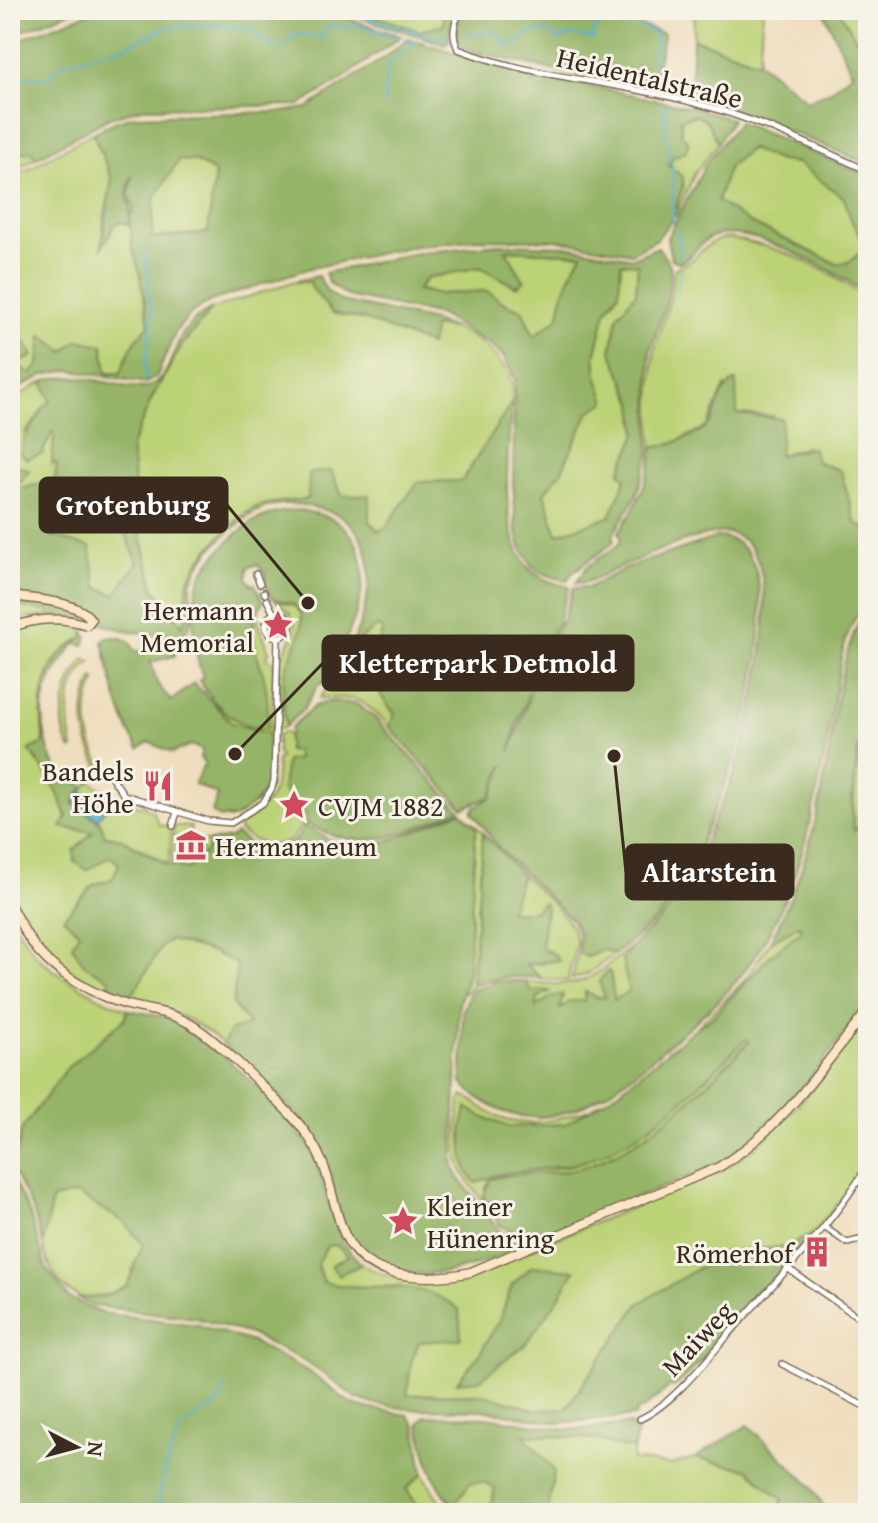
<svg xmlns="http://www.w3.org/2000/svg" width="878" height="1523" font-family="'Gentium Book Plus',serif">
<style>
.green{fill:#bcd276;stroke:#7c7e4a;stroke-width:2;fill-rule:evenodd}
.forest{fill:#95b467;stroke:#686f42;stroke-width:2;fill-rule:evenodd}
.water{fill:#4eb0cd;stroke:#446d76;stroke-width:2}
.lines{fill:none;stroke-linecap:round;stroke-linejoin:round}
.stream{stroke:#4eb0cd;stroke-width:2}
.street-casing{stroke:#7a6956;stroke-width:8}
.secondary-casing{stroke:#7a6956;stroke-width:11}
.street{stroke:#fff;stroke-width:5}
.secondary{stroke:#fde5c5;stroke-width:8}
.labels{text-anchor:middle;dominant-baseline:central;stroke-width:6;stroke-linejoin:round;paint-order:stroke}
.street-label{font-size:28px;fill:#3b2a1e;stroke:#f7f3e8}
.poi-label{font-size:28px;fill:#3b2a1e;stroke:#f7f3e8;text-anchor:end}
.leader{fill:none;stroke:#3b2a1e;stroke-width:3}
.callout-dot{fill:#3b2a1e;stroke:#f7f3e8;stroke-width:3}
.callout{fill:#3b2a1e;stroke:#3b2a1e;stroke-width:3}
.callout-label{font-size:30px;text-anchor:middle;font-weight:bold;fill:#fff}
</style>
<rect width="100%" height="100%" fill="#f7f3e8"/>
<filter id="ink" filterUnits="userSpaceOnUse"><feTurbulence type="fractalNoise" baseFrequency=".0125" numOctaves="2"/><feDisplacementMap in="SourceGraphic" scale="16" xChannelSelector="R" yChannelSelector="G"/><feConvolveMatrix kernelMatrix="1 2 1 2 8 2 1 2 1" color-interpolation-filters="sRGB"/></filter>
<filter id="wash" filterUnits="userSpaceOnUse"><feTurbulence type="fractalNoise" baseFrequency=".006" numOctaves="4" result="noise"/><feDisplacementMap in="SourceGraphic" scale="32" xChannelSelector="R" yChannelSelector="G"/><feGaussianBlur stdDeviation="1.8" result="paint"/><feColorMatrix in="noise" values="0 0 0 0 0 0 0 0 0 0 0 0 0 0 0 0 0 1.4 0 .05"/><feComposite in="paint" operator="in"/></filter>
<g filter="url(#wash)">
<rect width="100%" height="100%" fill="#efdebe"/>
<path class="green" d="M363 10H443V25L420 31 397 25Z
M695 10H763L759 62 693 39Z
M839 10H868V53L860 46Z
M696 115 707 121 718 143 695 173 677 213 676 206 684 185 669 167 681 134V119Z
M93 133 112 179 104 220 102 247 115 224 123 222 128 224 130 206 126 193 133 172 129 195 134 209 130 218 132 244 141 278 149 326C134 339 127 354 121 373 92 374 65 353 42 336L39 365 32 374 15 365 16 329 10 338V179Z
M750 149 780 161 797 163 844 198 852 222 867 247 849 262 837 264 750 223 716 201 729 166Z
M10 152H32L36 158 10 172Z
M179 159 195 161 215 172 208 233 152 238 154 199Z
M727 238C778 246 827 268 868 300V467L862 469 868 491 867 531 855 522 841 471 816 461 806 447 779 455 774 416 737 414 725 386 708 426 673 443 652 448 651 402 654 351 670 300 675 268C698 264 701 241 727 238Z
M505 250 582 254C570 273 561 294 559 317L534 337 522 310 504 303 487 291 440 294 417 290 427 278 480 267 524 280Z
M621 262 638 263 636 293 618 316 624 382 634 403 637 434 620 471 626 479 610 517 557 534 544 493 561 472 589 411 605 402 597 375 595 357 606 311 619 292Z
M292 282H312L332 313 366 320 429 345 434 326C440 326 447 326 453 328 480 336 518 370 512 401 511 412 470 467 462 481L418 482 386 528 378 531 369 520 309 499 260 506 250 510 206 553 197 566 188 583 187 613 184 627 155 589 137 520 131 446 153 396 182 345 212 309Z
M43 382 51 401C39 410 37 422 25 432L42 454 51 432 54 436 52 464 57 462 52 499 47 481 26 488H14L29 470 10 463V442L13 437 10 428V401Z
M74 518 98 530 125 532 138 562 115 595 97 587 52 536 53 529Z
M275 600 296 606C314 627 291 649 286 670 281 686 283 710 286 726L281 729 277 728 280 661 293 635 295 623 290 613Z
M261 603 257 616 269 652 267 658 274 662 270 787 256 803 230 819 218 817 225 795 207 762 201 758 220 706 263 682C261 649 242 640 261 603Z
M10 605 49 611 50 616 24 618 10 622Z
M50 623 74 625 84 629 83 638C41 657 38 703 45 743L29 750C45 770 61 793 67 818L62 826 74 830 94 831 74 851 110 856 119 864 112 879 93 885 82 899 80 933 72 946 85 965 110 979 111 994 50 959 32 938 10 899V633L26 626Z
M377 627 383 629C372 667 366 682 395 714L389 727C364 698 356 697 320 698L334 677 348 675 359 658 361 638Z
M86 658 91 662C64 681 67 719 73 748L71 750C55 723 65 680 86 658Z
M94 678 96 681C81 708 87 742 103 767L100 769C84 740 77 709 94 678Z
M866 688 868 814 854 832 853 810Z
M286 732 288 736V750H296L298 759 286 761 282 789 299 811 306 814 305 821 309 825 299 827C289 855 257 845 239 831V826C269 798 276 806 277 760L280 757 277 753V735Z
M90 781 112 796 114 803 146 806V809L153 811 159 825 171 826 169 864 122 839 103 835 102 826 73 802Z
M174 826 191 827 188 836H184L179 853 199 854 204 841H211L206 852 187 869 172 865Z
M476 826 483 833 472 981 475 984 462 995 468 971Z
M522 875C538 891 578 921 576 944 574 957 569 969 568 981L541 978 525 964H544L554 954 541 948 546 908 543 903 533 911 509 912Z
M10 916C19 930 27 946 39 958 58 977 103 1000 128 1010L125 1019 112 1029 22 1129 17 1154 10 1153Z
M800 924 802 930 771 955 713 1017 696 1028 743 982 770 942Z
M170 940 215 953 237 964 233 1005 249 1025 223 1044C191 1017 169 1009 129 1000L161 947Z
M633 945 622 959 630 991 614 1000 610 972 606 997 597 998 585 991 584 1001 559 1009 562 995 551 997 535 1008 538 997 549 991 530 990 525 981C584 991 589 980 633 945Z
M604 950 615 954 587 974 572 979 578 952 587 957Z
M868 1018V1158L844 1197 810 1236 785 1247 725 1252 639 1304 566 1408 536 1410 484 1394 406 1395 411 1363 419 1341 400 1286 343 1287 323 1282 316 1264 327 1246 337 1245 348 1256 338 1275 362 1264C391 1282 427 1284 460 1278L721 1171C783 1133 824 1074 868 1018ZM512 1285 524 1346 458 1381 479 1355 500 1319Z
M746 1039 749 1041C697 1093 645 1152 571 1170 545 1176 517 1171 491 1179L486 1186 484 1202C449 1161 456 1152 460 1101L463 1096C475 1100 484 1111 496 1116 528 1131 564 1118 595 1107L565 1124 509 1127 487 1119 467 1108 476 1182C510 1166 549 1175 584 1161 650 1137 697 1086 746 1039Z
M77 1194 124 1222 143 1244 127 1286C95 1301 73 1307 53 1272 48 1263 43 1252 43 1242 44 1228 49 1212 52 1198Z
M522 1434 598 1439 612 1445 634 1449 632 1460 671 1465 695 1458 748 1469 783 1500 775 1513H546L553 1470Z
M423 1473 436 1496 453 1513H422L406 1488Z
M483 1482 495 1488 489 1513H464L454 1506 470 1483Z"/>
<path class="forest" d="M10 10H75L10 36Z
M132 10H322L401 36 342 79 300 105 141 108 109 118 36 158 32 152H10V43L91 12Z
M335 10 363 12 420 31 443 25V10H450L453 17 449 41 445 44Z
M466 10H580L581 20 634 23 664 34 652 89 597 80 475 52 459 44C455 33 458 18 466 10Z
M823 10H839L860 46 868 53V164L752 116 690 96 693 39 759 62 807 101 831 91 852 73Z
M408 38 502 68 695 108 732 119 718 143 707 121 696 115 681 119V134L689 142 685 152 672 157 669 166 683 177C685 190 675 200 677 213L657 239 632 253 559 240 478 239 409 247 307 269 211 301 191 313 176 331 157 376 146 383 69 370 44 375 10 393V338L16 328 33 356 16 365 31 374 39 365 42 335 64 352 78 340 103 345 107 374 121 373C127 354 134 339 149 326L141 278 132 244 130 218 134 209 129 195 132 175 126 193 130 206 129 225 123 222 115 224 101 249 112 179 93 133 117 121 134 116 282 112 307 108 384 58ZM179 160 195 161 215 172 208 233 152 238 154 199Z
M739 122 868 176V295C836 272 754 225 714 236 699 241 694 256 680 263L671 259 667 238 707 162ZM750 149 780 161 797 163 844 198 852 222 867 247 849 262 837 264 750 223 717 201 729 166Z
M497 244 566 246 633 258 658 247 670 265 671 273 667 300 650 351 649 455 636 496 614 533 613 543 573 572 566 581 540 572 532 566 521 547 516 530 513 481 515 380 503 356 486 342 440 315 347 296 329 283 325 273 412 254ZM506 250 582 254C570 274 561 294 559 317L534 336 522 310 504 303 487 291 440 294 417 290 427 278 480 267 517 287 524 281ZM621 263 638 264 636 293 618 315 611 351 634 403 637 434 620 472 626 479 610 517 557 534 544 493 561 472 589 412 606 402 597 375 595 356 606 311 619 292Z
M318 276 327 291 341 301 434 321 453 328 434 326 430 345 366 320 332 313 311 287V282H292Z
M212 309 182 345 153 396 131 446 137 520 154 589 183 627C188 612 185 598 188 583 193 562 238 514 259 506 274 501 292 501 308 499L309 473 331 471 342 496 369 495V520L378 531 385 528 418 482 462 481 512 402C508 445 497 536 530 569 541 580 554 583 569 587L558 622 531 664 526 701 517 723 510 752 529 698 536 661 564 618 573 588 590 587 626 568 717 537C787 539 754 685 744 726 734 764 719 799 704 835 697 852 692 869 683 885 667 913 640 934 615 954L604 950 587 957 578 952 579 935 572 920 500 849 472 812 475 807 491 798 504 765 490 797 463 808 389 727 395 714C366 682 372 667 383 629L377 627 362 638 359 658 348 675 334 677C360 636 392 558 346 520 336 512 324 510 312 507 291 501 265 504 248 517 228 531 200 556 192 581 188 594 199 632 178 636 163 638 107 629 95 620 90 615 89 611 82 608 59 601 34 598 10 593V463L29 470 15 488H26L47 481 53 497 57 463 52 464 54 436 52 432 42 454 26 459 20 454C25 434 23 439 35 423 42 414 38 411 51 401L43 382C82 366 132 397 153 385 179 371 166 330 212 309ZM74 518 98 530 125 533 138 562 115 595 97 587 90 547 52 536 53 529Z
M736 381 737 414 782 419 779 455 813 448 816 462 841 471 855 522 866 530 868 520C868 537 872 586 868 599 867 604 860 609 858 614 848 629 843 647 840 665 820 772 809 892 738 979 720 1001 698 1019 676 1038 650 1060 625 1084 594 1100 546 1126 501 1124 462 1083L463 1011 470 992 496 981H525L530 990 551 991 538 997 536 1007 551 997 563 994 560 1009 570 1001H584L585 991 597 998 605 997 599 982 606 972 610 971 614 1000 629 991 622 959C643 931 672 913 689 882 697 868 701 852 707 837 716 814 728 793 735 770 750 726 797 549 729 533 708 528 642 557 620 567 604 574 593 583 576 583L587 567 618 545 621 539 619 532C635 508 652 477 652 448 670 444 692 439 706 427 721 415 714 391 736 381Z
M299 510C313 513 329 515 340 524 389 562 347 642 324 683L318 685 304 708 286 726C283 710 281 685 286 668 292 647 304 639 301 614L294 604 272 598 264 580 266 574 257 564 248 568 247 579 252 585 255 584 263 602C246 623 254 647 262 670 268 687 268 710 268 728 237 729 214 705 199 680L203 677C192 648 188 597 205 569 211 559 221 550 229 541 250 520 269 511 299 510Z
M10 598 73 610 87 619 85 621 68 616H50L49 611 10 605Z
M868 607C868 632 870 658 868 682 865 729 847 781 854 831L868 814V1003L804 1086 753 1138 722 1161 699 1172 565 1228 517 1233 500 1226 483 1197 491 1179C516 1171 545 1176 571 1170 645 1152 697 1093 749 1042L746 1039C698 1086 650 1140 584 1161 548 1173 510 1166 476 1183 460 1170 459 1126 467 1108L487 1119 509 1127 565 1124 618 1092 696 1028 713 1017 771 955 802 930 800 925 770 942C795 893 812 845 822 791 832 742 839 644 868 607Z
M84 629 87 637 84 645 76 643C49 674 37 698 46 740 49 750 51 762 58 769 64 777 76 781 84 786L73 803 100 822 105 836 122 839 164 864 187 869 206 852 211 841 231 838 236 834 253 846 277 851 295 841 304 827C315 830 326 840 338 843 383 853 421 825 461 812L476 826 468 971 459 1004 453 1162 457 1175 500 1232 515 1237 552 1233C501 1255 452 1284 395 1270 381 1266 366 1261 357 1250 336 1226 337 1186 324 1158 303 1111 259 1079 223 1044L231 1030 249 1024 233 1005 237 964 215 953 170 940 161 947 129 1000 111 994 109 979 84 965 72 945 79 932 63 918 93 885 112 879 119 864 110 856 87 870 75 862 74 851 93 832 61 827 67 818C61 793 45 770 29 750L44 743C38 703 41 657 83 638Z
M107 637C120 637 130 637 134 651H175V656L151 662 157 683 171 701 194 683 232 723 268 733C269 777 276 792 235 818L218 817 212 812 218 795 194 784 205 763 200 758 202 750 191 745 172 753 149 742 139 749C118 715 112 680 103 642Z
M333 701 356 704 374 717 460 810C404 831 368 857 309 825L305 821 306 814 299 812 282 789 286 761 297 759 296 751H288V736L291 733 290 728 316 705Z
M483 833 522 875 510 911H533L544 903 546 907 541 948 554 954 559 961 526 964 541 978C517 976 498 976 475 984L472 982Z
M128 1010C144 1013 161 1015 176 1021 206 1034 299 1123 312 1153 329 1189 330 1238 362 1264L338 1275 331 1265 348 1256 337 1245 327 1246 317 1264 323 1282C373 1295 414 1274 459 1309L461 1339 419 1342 411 1363 407 1395 484 1394 536 1410 567 1408 639 1304 725 1252 785 1247 810 1236 695 1367 674 1387 671 1385 646 1407 636 1411V1416L559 1423 483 1410 408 1409 374 1404 356 1398 309 1363 250 1334 196 1318 94 1306 77 1298 103 1297 127 1286 143 1244 124 1222 77 1194 52 1199 43 1244 33 1210 10 1165V1153H17L22 1129 68 1067 125 1019Z
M10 1174 29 1212 46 1268 69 1298 101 1313 198 1325 252 1342 308 1371 350 1403 365 1408 408 1415 416 1427 423 1473 406 1489 422 1513H10Z
M532 1266 575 1270 556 1302 524 1346 479 1380 457 1382 479 1355 500 1319 512 1285Z
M425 1416 486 1417 568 1430 630 1424 637 1433 634 1449 612 1445 598 1439 523 1434 554 1470 548 1512 489 1513 495 1489 483 1482 470 1483 454 1506C431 1481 426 1456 419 1424Z
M748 1425 811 1486 828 1513H775L783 1500 747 1469 695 1458Z"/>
<path class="water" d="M82 791 106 808 98 819 74 802Z"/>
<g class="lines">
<path class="stream" d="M338 10 341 11
M351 14 442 39 449 36
M628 19 655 33 657 47 653 52C652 73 667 77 668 93
M466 35 497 32 505 46 523 40 526 34 540 31 552 33 558 41 569 35 594 39 592 32C601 23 612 21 625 22L630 10
M404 39 413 43 417 42
M10 78 49 77 60 64 126 46 165 28 183 25 243 27 254 32 267 45 285 48 293 36 300 34 322 39 323 32 333 24 340 28 357 25 395 37
M385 104 384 93 389 64 415 43
M666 104C663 115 668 158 673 167V223
M678 230 680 260
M145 251C144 263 152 279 147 289 156 314 150 335 146 361 145 366 147 374 146 381
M677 292 681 269
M176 1511V1513
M159 1513C157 1494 171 1437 186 1424 204 1407 214 1417 225 1387"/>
</g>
</g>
<g filter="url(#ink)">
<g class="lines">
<g class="street-casing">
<path id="street" d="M462 10C453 22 452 36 458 49 533 78 614 81 691 102 752 117 811 145 868 171
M256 574 260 584
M264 592 265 594
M267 600 274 614
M266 625a12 12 0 1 1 24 0a12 12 0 1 1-24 0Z
M108 772 124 795 208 821 231 823 263 803 272 788 274 780 278 637
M173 826 177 812
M824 1227 847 1243 868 1238
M787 1268 868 1324
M782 1364 868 1408
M640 1419C675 1403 710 1355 736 1326 782 1274 833 1224 868 1165
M868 1428 866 1434 868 1436"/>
</g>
<g class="secondary-casing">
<path id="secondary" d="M10 596C32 599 80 601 91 620L87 625C60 616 36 618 10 628
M10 905C19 921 27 938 39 952 58 974 93 994 121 1003 142 1010 165 1010 185 1021 215 1036 264 1088 289 1113 304 1128 315 1144 323 1164 340 1209 336 1260 393 1273 420 1279 445 1278 471 1272L719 1167C783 1128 822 1067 868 1010"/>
</g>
<use href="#street" class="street"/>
<use href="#secondary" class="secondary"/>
</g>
</g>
<defs>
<g id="sight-bare" transform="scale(2.4)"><path d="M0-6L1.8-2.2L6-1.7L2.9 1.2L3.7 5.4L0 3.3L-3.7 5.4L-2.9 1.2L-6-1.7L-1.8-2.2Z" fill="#d1495b" stroke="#f7f3e8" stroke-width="2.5" paint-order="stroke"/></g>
<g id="restaurant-bare" transform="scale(2.4)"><path d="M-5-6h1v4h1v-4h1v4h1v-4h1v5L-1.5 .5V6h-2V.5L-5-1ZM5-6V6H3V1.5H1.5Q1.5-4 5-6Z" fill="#d1495b" stroke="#f7f3e8" stroke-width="2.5" paint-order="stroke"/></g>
<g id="museum-bare" transform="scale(2.4)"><path d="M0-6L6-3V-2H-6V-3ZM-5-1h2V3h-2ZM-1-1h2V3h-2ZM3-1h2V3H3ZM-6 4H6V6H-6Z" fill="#d1495b" stroke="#f7f3e8" stroke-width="2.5" paint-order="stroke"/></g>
<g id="building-bare" transform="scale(2.4)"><path d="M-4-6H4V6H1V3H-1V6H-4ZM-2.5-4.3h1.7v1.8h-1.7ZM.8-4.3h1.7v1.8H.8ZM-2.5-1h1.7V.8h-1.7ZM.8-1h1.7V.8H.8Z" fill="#d1495b" stroke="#f7f3e8" stroke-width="2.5" paint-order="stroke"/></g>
</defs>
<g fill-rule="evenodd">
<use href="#sight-bare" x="278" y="625"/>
<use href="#restaurant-bare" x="158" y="786"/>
<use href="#sight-bare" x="294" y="805"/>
<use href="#museum-bare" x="191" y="845"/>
<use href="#sight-bare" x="403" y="1221"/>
<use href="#building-bare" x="817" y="1252"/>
</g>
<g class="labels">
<g class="street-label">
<text transform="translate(650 77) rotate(13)">Heidentalstraße</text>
<text transform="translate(697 1338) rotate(-47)">Maiweg</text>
</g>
<g class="poi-label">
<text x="254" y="609">Hermann<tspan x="254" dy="32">Memorial</tspan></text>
<text x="134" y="770">Bandels<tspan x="134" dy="32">Höhe</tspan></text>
<text x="318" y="805" text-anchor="start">CVJM 1882</text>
<text x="215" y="845" text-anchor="start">Hermanneum</text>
<text x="427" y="1205" text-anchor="start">Kleiner<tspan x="427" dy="32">Hünenring</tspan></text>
<text x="793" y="1252">Römerhof</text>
</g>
</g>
<path class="leader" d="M308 603L227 505M235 754L323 663M614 756L626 872"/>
<g class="callout-dot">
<circle cx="308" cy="603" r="8"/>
<circle cx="235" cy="754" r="8"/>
<circle cx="614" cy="756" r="8"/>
</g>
<g class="callout">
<rect x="40" y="478" width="187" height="54" rx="8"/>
<rect x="323" y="636" width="310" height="54" rx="8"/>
<rect x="626" y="845" width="167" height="54" rx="8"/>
</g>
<g class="callout-label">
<text x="133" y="515">Grotenburg</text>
<text x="478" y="673">Kletterpark Detmold</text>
<text x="709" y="882">Altarstein</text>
</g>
<rect width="878" height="1523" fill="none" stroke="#f7f3e8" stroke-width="40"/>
<g transform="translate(76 1447) rotate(96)" stroke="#f7f3e8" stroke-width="6" paint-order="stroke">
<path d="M0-6L14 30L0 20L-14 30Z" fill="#3b2a1e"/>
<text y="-12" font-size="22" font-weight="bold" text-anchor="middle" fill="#3b2a1e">N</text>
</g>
</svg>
